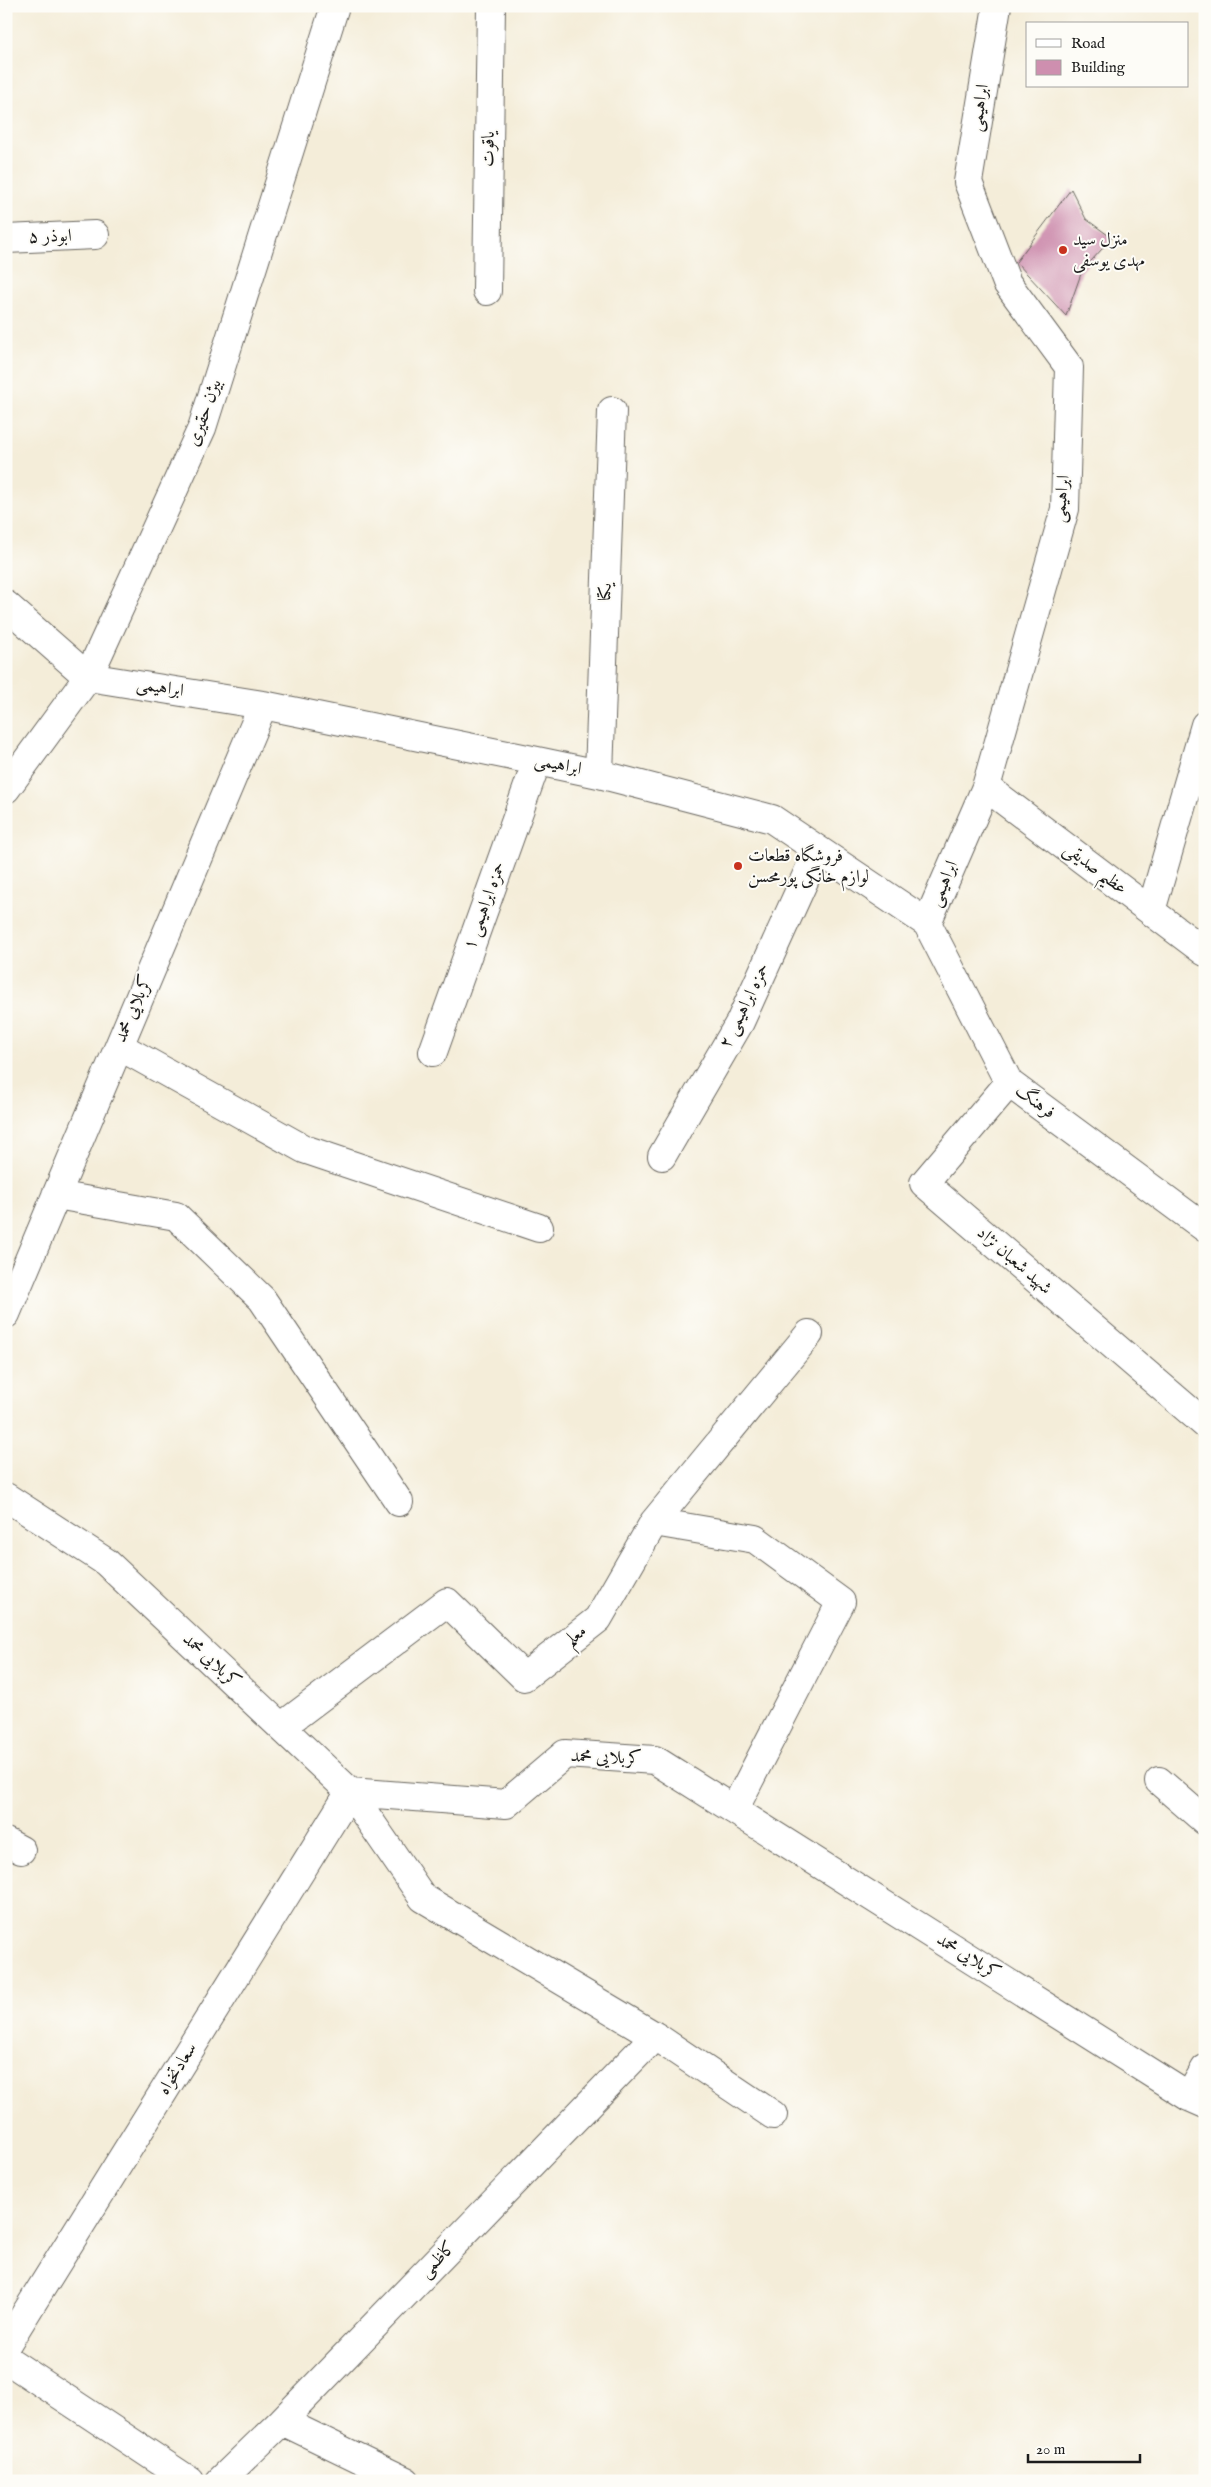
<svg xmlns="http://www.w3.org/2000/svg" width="1211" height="2487" font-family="'IM FELL English',Amiri,serif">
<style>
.building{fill:#ce8faf}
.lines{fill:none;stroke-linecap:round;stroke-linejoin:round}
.minor-casing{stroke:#68655e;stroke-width:30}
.major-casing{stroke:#68655e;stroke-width:30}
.minor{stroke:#fff;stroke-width:28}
.major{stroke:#fff;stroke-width:28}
.poi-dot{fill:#c8321e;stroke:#fdfcf7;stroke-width:2}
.labels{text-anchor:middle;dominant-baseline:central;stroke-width:4;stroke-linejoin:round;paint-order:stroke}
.street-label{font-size:18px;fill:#1c1c1c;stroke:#fdfcf7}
.poi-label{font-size:18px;fill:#1c1c1c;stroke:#fdfcf7;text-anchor:start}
</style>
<rect width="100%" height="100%" fill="#fdfcf7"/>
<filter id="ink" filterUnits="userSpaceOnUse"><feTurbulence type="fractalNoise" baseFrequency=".02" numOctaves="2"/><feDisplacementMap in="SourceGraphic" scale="10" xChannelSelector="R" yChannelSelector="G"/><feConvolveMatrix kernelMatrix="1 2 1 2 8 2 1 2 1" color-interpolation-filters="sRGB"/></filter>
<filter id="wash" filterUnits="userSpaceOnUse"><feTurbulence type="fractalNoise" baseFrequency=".0096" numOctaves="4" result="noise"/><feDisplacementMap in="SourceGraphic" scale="20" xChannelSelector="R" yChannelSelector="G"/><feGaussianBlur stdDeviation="1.12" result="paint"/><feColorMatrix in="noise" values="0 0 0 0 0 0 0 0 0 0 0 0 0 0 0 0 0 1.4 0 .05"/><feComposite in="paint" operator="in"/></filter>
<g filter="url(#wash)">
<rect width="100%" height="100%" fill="#f4edd9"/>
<g id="blocks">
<path class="building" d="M1071 189 1086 219 1112 238 1082 271 1066 316 1016 262Z"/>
</g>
</g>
<g filter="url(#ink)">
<use href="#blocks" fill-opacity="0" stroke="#68655e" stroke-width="1"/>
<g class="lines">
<g class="minor-casing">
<path id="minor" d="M6 239 95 235
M487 291 491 6
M6 605 88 677 263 705 537 761 599 774 772 819 927 923 986 787 1065 509 1069 367 1007 283 968 182 997 6
M599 774 612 411
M986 787 1205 952
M1151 911 1205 725
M927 923 1009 1083 1205 1228
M119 1046 304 1149 539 1228
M433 1052 537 761
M1009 1083 924 1183 1205 1424
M662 1156 740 1022 818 850
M56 1195 176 1216 262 1299 399 1502
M6 1314 263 705
M6 1497 106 1562 350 1792 506 1804 565 1754 655 1760 1189 2097 1205 2104
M654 1522 755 1539 841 1602 734 1810
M281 1727 447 1602 524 1677 598 1619 654 1522 809 1334
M1159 1781 1205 1821
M6 1842 21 1850
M1189 2097 1205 2069
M6 2345 350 1792 423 1898 655 2036 773 2115
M6 2359 190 2481
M282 2421 406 2481
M220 2481 282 2421 655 2036"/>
</g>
<g class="major-casing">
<path id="major" d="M6 789 88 677 202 428 335 6"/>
</g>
<use href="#minor" class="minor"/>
<use href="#major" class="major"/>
</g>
</g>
<g class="poi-dot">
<circle cx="1063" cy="250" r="5"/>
<circle cx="738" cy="866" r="5"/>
</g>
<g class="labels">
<g class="street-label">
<text transform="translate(980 108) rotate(-81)">ابراهیمی</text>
<text transform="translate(489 149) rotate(-89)">یاقوت</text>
<text transform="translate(50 237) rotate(-2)">ابوذر ۵</text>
<text transform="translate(205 413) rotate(-70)">بیژن حقیری</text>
<text transform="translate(1062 499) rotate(-84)">ابراهیمی</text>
<text transform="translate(606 592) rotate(-88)">یکتا</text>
<text transform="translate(160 688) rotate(9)">ابراهیمی</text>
<text transform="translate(558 765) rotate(12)">ابراهیمی</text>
<text transform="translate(1095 869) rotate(37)">عظیم صدیقی</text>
<text transform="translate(944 884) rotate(-67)">ابراهیمی</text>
<text transform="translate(485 906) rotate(-70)">حمزه ابراهیمی ۱</text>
<text transform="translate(745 1006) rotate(-64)">حمزه ابراهیمی ۲</text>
<text transform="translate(134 1009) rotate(-67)">کربلایی محمد</text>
<text transform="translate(1035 1102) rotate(37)">فرهنگ</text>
<text transform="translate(1014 1261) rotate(41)">شهید شعبان نژاد</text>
<text transform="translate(576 1636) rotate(-39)">معلم</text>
<text transform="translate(211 1661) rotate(43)">کربلایی محمد</text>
<text transform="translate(606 1758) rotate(2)">کربلایی محمد</text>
<text transform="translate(968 1957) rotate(32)">کربلایی محمد</text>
<text transform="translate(178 2069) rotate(-58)">سعادتخواه</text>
<text transform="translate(438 2260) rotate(-46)">کاظمی</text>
</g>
<g class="poi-label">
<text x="1073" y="240">منزل سید<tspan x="1073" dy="21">مهدی یوسفی</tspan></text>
<text x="748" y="856">فروشگاه قطعات<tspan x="748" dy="21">لوازم خانگی پورمحسن</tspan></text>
</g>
</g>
<rect width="1211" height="2487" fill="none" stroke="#fdfcf7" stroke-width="25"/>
<rect x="1026" y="22" width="162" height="65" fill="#fdfcf7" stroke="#a3a29f"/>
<rect x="1036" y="39" width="25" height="8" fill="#ffffff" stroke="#a3a29f"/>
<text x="1071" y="48" font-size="15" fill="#1c1c1c">Road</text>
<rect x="1036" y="60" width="25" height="15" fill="#ce8faf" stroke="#a3a29f"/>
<text x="1071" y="72" font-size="15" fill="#1c1c1c">Building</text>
<path d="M1028 2454v8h112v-8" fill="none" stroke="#1c1c1c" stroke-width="2.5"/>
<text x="1036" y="2454" font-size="15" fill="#1c1c1c" stroke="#fdfcf7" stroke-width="4" paint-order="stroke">20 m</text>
</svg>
